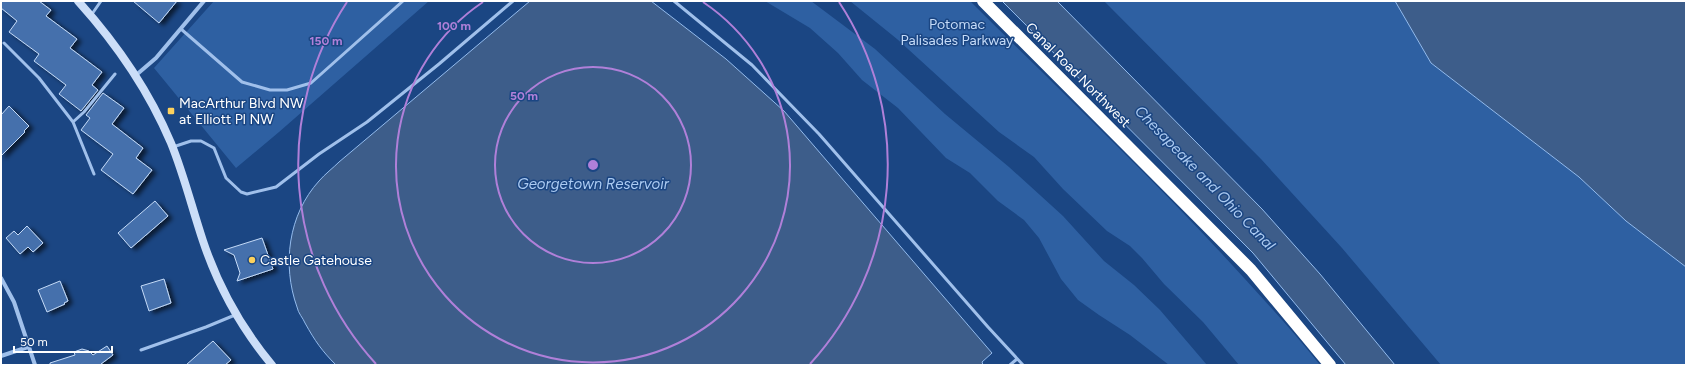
<svg xmlns="http://www.w3.org/2000/svg" width="1687" height="366" font-family="Figtree,sans-serif">
<style>
.green{fill:#2e60a2}
.water{fill:#3d5d8a;stroke:#93bbed}
.building{fill:#4470ac;stroke:#c5dbf8;filter:url(#shadow)}
.lines{fill:none;stroke-linecap:round;stroke-linejoin:round}
.lane{stroke:#a0c0eb;stroke-width:3}
.street{stroke:#a0c0eb;stroke-width:4}
.secondary{stroke:#ccdef8;stroke-width:8}
.highway{stroke:#fff;stroke-width:12}
.ring{fill:none;stroke:#b080d9;stroke-width:2}
.poi-dot{fill:#fcd15d;stroke:#1b4683;stroke-width:1.5}
.labels{text-anchor:middle;dominant-baseline:central;stroke-width:3;stroke-linejoin:round;paint-order:stroke}
.park-label{font-size:14px;fill:#c5dbf8;stroke:#1b4683}
.street-label{font-size:14px;fill:#fff;stroke:#1b4683}
.poi-label{font-size:14px;fill:#fff;stroke:#1b4683;text-anchor:start}
.water-label{font-size:15px;font-style:italic;fill:#accbf2;stroke:#1b4683}
.centre{fill:#b080d9;stroke:#1b4683;stroke-width:2}
.ring-label{font-size:12px;text-anchor:middle;font-weight:bold;fill:#b080d9;stroke:#1b4683;stroke-width:3;stroke-linejoin:round;paint-order:stroke}
</style>
<defs>
<filter id="shadow"><feDropShadow dx="4.5" dy="2.5" stdDeviation="2" flood-color="#0009"/></filter>
</defs>
<rect width="100%" height="100%" fill="#1b4683"/>
<path class="green" d="M214 1H429L279 132 236 168 154 68Z
M765 1H811L875 49 945 114 1009 167 1063 216 1104 261 1134 285 1160 310 1207 365H1169L1130 335 1099 315 1078 300 1061 279 1039 238 1024 220 998 201 970 173 946 158 898 108 862 80 838 53 810 28Z
M850 1H970C1054 85 1141 167 1222 254 1255 290 1289 326 1320 365H1239L1203 322 1164 284 1142 258 1130 246 1107 231 1063 189 1034 157 999 132 897 39Z
M1104 1H1395L1431 63 1579 177 1626 221 1686 267V365H1441L1342 248 1261 159Z"/>
<path class="water" d="M530 1H651L726 59 784 111 992 353 982 362 983 365H336C322 351 315 341 305 323 303 318 298 313 297 307 282 265 288 215 319 181 325 174 333 168 339 162Z
M1002 1H1057L1262 209 1320 274 1395 365H1346L1253 253Z
M1395 1H1686V267L1626 221 1579 177 1431 63Z"/>
<path class="building" d="M1 1H39L51 10 46 16 77 39 70 48 102 72 92 85 98 90 81 111 59 94 66 85 34 61 39 54 9 32 17 21 1 8Z
M133 1H177L159 23Z
M103 93 124 108 112 124 143 148 136 158 152 170 133 194 101 170 113 154 81 130 90 118 86 115Z
M9 106 29 126 24 131 25 132 1 156V115Z
M155 201 168 216 131 248 118 233Z
M27 226 43 243 33 252 28 247 20 254 6 238 14 231 18 235Z
M262 238 273 269 237 281 240 273 234 255 224 250Z
M164 279 171 303 149 311 141 286Z
M60 281 68 301 64 303 65 304 47 312 38 290Z
M213 341 231 360 225 365H186Z
M107 346 113 355 101 364 102 365H50V363L75 355 74 352 82 349 89 351 93 355Z"/>
<g class="lines">
<path class="lane" d="M674 1 752 65 819 134 988 327 1023 365
M92 14 101 1
M181 29 242 82 270 90H287L311 83 403 1
M4 43 39 78 73 122 84 112 115 74
M73 122 94 174
M173 147 191 141H201L214 148 226 178 241 192 247 194 276 187 319 154 367 122 439 64 513 1
M141 350 206 327 235 315
M1010 365 1017 359"/>
<path class="street" d="M135 76 156 58 204 1
M1 278 14 302 35 365
M1 356 28 347"/>
<path class="secondary" d="M78 1C116 43 149 91 171 143 184 175 192 208 203 241 218 286 242 329 272 365"/>
<path class="highway" d="M983 1 1251 270 1330 365"/>
</g>
<g class="ring">
<circle cx="593" cy="165" r="98"/>
<path d="M703 2A197 197 0 1 1 483 2"/>
<path d="M376 364A295 295 0 0 1 347 2M839 2A295 295 0 0 1 810 364"/>
</g>
<g class="poi-dot">
<rect x="167" y="107" width="8" height="8" rx="2"/>
<circle cx="252" cy="260" r="4"/>
</g>
<g class="labels">
<g class="park-label">
<text x="957" y="24">Potomac<tspan x="957" dy="16">Palisades Parkway</tspan></text>
</g>
<g class="street-label">
<text transform="translate(1078 75) rotate(45)">Canal Road Northwest</text>
</g>
<g class="poi-label">
<text x="179" y="103">MacArthur Blvd NW<tspan x="179" dy="16">at Elliott Pl NW</tspan></text>
<text x="260" y="260">Castle Gatehouse</text>
</g>
<g class="water-label">
<text transform="translate(1205 178) rotate(46)">Chesapeake and Ohio Canal</text>
<text x="593" y="184">Georgetown Reservoir</text>
</g>
</g>
<circle cx="593" cy="165" r="6" class="centre"/>
<g class="ring-label">
<text x="454" y="30">100 m</text>
<text x="326" y="45">150 m</text>
<text x="524" y="100">50 m</text>
</g>
<rect width="1687" height="366" fill="none" stroke="#ffffff" stroke-width="4"/>
<path d="M14 346v6h98v-6" fill="none" stroke="#ffffff" stroke-width="2"/>
<text x="20" y="346" font-size="12" fill="#ffffff" stroke="#1b4683" stroke-width="3" paint-order="stroke">50 m</text>
</svg>
